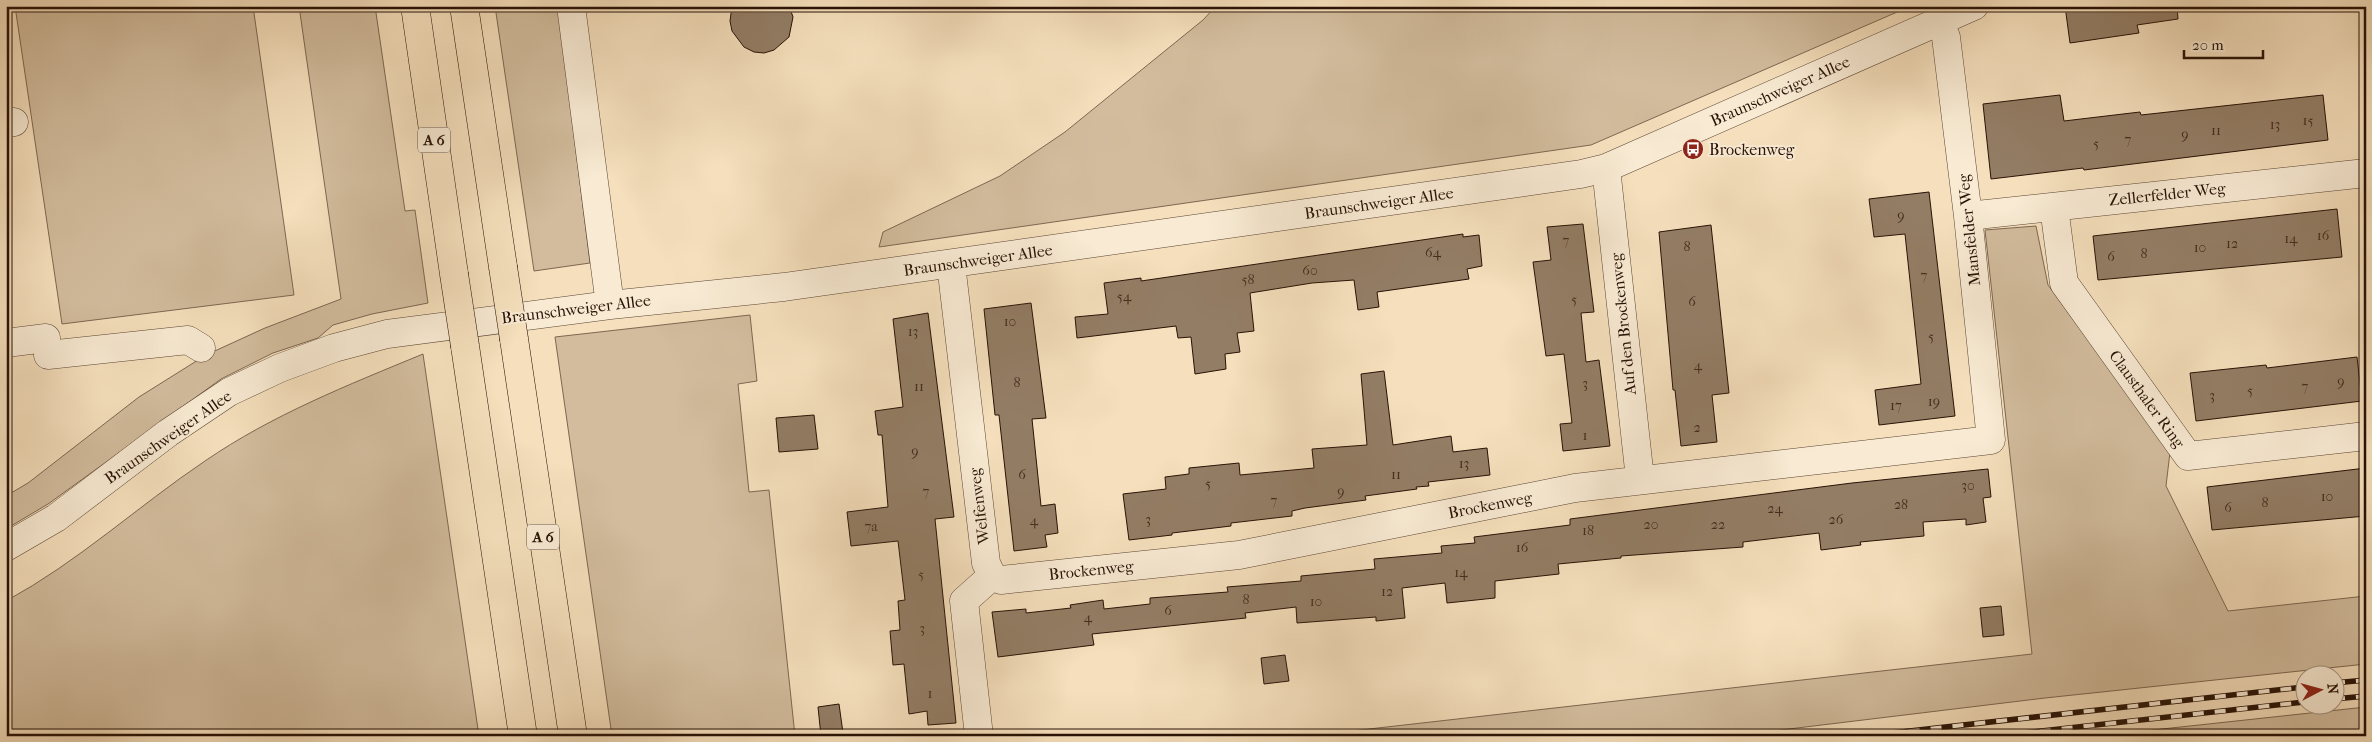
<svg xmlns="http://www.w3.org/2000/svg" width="2372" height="742" font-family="'IM FELL French Canon',serif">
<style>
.green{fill:#d2bc9d;stroke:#7d6752}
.building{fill:#937d65;stroke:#281206}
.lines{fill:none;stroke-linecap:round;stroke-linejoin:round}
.minor-casing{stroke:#5b4534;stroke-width:29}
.highway-casing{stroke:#281206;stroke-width:29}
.minor{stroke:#f8ead3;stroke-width:28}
.highway{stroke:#f5dfbc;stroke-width:28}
.rail-casing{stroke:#281206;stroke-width:5.5}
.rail{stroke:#f8ead3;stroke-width:4;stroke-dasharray:11;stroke-linecap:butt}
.highway-bridge-casing{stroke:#281206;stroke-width:29;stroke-linecap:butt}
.highway-bridge{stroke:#f5dfbc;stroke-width:28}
.labels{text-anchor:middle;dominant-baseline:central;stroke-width:4;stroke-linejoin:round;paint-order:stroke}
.number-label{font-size:14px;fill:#432d1e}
.shield{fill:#f8ead3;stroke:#665344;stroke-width:1}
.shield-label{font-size:15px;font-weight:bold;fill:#281206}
.street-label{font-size:16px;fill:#281206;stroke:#f8ead3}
.poi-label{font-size:16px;fill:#281206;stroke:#f8ead3;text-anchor:start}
</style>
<rect width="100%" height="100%" fill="#f5dfbc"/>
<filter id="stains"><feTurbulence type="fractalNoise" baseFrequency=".004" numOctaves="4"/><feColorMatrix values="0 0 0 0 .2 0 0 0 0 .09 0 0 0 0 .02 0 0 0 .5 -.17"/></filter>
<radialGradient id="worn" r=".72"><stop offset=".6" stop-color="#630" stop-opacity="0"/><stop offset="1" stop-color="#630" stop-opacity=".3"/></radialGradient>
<path class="green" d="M15 6H253L294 295 62 324Z
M299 6H375L405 211 415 210 428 303 372 314 333 325 318 338 273 353 221 379 48 504 6 529V496L28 483 139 397 206 355 265 328 341 299Z
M495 6H558L590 263 534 271Z
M1216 6H1911L1591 145 879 247 883 232 1000 176 1065 132 1203 20Z
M2036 226 2048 285 2170 452 2166 486 2228 611 2366 596V664L2045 698 1731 736H1307L2032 654 1985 230Z
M750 315 757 381 738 384 749 492 769 490 795 736H612L555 337Z
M423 354 479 736H6V601C78 562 138 506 205 461 272 415 348 385 423 354Z
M2366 707V736H2097Z"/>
<path class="building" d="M732 6H789L793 17 789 37 774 50 764 53 754 52 744 47 732 31 730 21Z
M2065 6H2177L2178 19 2137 25 2139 33 2070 43Z
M2060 95 2064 121 2140 112 2141 115 2323 95 2328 140 2084 170 2083 168 1991 179 1983 104Z
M1929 192 1955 416 1879 425 1875 390 1921 384 1905 234 1874 237 1869 199Z
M2337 209 2342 257 2098 280 2093 236Z
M1583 224 1594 312 1581 313 1586 362 1599 360 1610 446 1563 451 1560 424 1572 423 1564 354 1546 356 1533 262 1551 260 1547 227Z
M1711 225 1729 393 1712 395 1717 442 1681 446 1675 390H1673L1659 232Z
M1463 234V237L1479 235 1482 266 1467 269 1469 279 1377 292 1379 307 1358 310 1354 280 1312 283 1250 293 1254 331 1237 333 1240 352 1225 354 1226 369 1195 374 1191 337 1178 338 1176 326 1077 338 1075 317 1108 314 1104 283 1141 278V281Z
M1031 303 1046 418 1032 419 1041 506 1055 504 1058 533 1045 535 1047 547 1014 551 999 415H995L984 309Z
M928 313 954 517 935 519 956 723 928 725 927 711 909 714 904 664 893 665 890 631 900 630 898 601 905 600 898 541 851 546 847 512 888 507 882 435H878L875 411 903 407 893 319Z
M2357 357 2362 401 2196 421 2190 373 2266 365 2267 368Z
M1384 371 1393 445 1451 436 1453 452 1487 448 1490 475 1428 482 1429 486 1416 487 1417 489 1365 496 1366 500 1305 508 1292 511V516L1231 523V526L1172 533V535L1129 540 1123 494 1166 489 1165 477 1189 474V468L1239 463 1240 475 1314 468 1312 449 1367 445 1361 374Z
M814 415 818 449 779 452 776 418Z
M2366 468V516L2212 530 2207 487Z
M1988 469 1991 497 1983 498 1986 522 1966 525V519L1923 522 1924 536 1860 542 1861 545 1821 550 1819 533 1743 542V547L1621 556V558L1558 564 1559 574 1495 581V598L1447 603 1445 583 1402 588 1405 618 1376 621V617L1297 623 1296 607 1245 613 1246 618 1092 634 1094 645 998 657 992 612 1026 609V613L1071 608 1070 605 1103 600 1104 609 1150 604V598L1228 592 1227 587 1301 581V576L1375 569 1374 559 1442 553 1441 546 1475 543 1474 537 1570 525V519L1852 483Z
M2001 606 2004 635 1983 637 1980 608Z
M1285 655 1289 681 1264 684 1261 658Z
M839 704 843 733 821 736 818 707Z"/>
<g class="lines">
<g class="minor-casing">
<path id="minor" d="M571 6 610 305
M6 123 14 122
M1606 168 1640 479
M2054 207 2064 283 2188 456 2366 436
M1968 216 2366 173
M951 264 986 563 992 576
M6 343 46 338
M48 355 188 340 201 348
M6 547 56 518 168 433 229 392 280 368 334 348 387 334 610 305 784 287 1581 174 1606 168 1974 6
M992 576 1001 580 1239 555 1575 488 1991 440 1968 216 1946 37 1939 21
M979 736 964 601 992 576"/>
</g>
<g class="highway-casing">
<path id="highway" d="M415 6 454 274
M464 6 503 267
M514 339 573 736
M465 346 523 736"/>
</g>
<use href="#minor" class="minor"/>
<use href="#highway" class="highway"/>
<g class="rail-casing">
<path id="rail" d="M2334 683 2366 680
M2334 699 2366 696
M1865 736 2304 687
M1996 736 2304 702"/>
</g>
<use href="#rail" class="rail"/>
<g class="highway-bridge-casing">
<path id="highway-bridge" d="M503 267 514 339
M454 274 465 346"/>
</g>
<use href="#highway-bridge" class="highway-bridge"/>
</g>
<defs>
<g id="bus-disc" transform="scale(1.125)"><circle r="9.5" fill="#8f2418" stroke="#f8ead3"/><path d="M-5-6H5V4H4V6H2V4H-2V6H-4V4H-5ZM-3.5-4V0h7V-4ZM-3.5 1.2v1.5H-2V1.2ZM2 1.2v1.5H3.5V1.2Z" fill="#fff"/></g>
</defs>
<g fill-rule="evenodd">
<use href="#bus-disc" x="1693" y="149"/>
</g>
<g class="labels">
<g class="number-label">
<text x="2308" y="120">15</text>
<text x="2275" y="124">13</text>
<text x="2216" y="130">11</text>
<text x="2185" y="134">9</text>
<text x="2128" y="139">7</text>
<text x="2096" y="143">5</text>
<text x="1901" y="215">9</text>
<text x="2323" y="235">16</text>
<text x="2291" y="238">14</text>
<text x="1566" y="240">7</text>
<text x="2232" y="243">12</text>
<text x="1687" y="246">8</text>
<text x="2200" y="247">10</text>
<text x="1433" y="252">64</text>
<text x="2144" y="253">8</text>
<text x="2111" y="256">6</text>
<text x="1310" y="270">60</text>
<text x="1924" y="275">7</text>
<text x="1248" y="279">58</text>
<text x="1124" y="296">54</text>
<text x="1574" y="299">5</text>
<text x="1692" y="301">6</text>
<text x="1010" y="321">10</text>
<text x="913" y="331">13</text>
<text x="1931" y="336">5</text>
<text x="1698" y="365">4</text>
<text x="2341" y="381">9</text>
<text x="1017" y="382">8</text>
<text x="1585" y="383">3</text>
<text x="919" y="386">11</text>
<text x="2305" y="386">7</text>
<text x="2250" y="390">5</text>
<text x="2212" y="395">3</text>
<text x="1934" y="401">19</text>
<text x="1896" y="405">17</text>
<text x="1697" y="427">2</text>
<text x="1585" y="435">1</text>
<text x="915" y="451">9</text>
<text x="1464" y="463">13</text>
<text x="1022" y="474">6</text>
<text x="1396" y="474">11</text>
<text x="1208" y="483">5</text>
<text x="1968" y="485">30</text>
<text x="926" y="491">7</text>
<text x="1341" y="491">9</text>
<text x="2327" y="496">10</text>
<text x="1274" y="500">7</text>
<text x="2265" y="502">8</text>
<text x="1901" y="504">28</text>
<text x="2228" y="507">6</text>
<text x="1775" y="508">24</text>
<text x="1148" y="519">3</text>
<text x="1836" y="519">26</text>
<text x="1034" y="520">4</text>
<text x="1651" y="524">20</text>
<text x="1718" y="524">22</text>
<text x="871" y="526">7a</text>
<text x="1588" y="530">18</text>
<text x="1522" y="547">16</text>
<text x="1461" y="572">14</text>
<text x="921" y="574">5</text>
<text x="1387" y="591">12</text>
<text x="1246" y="599">8</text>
<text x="1316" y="601">10</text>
<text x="1168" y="610">6</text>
<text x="1088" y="617">4</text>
<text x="922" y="628">3</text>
<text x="930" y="693">1</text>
</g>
<g class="shield">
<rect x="418" y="127.5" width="32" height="25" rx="4"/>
<rect x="527" y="524.5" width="32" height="25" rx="4"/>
</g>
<g class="shield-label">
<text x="434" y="140">A 6</text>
<text x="543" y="537">A 6</text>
</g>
<g class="street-label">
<text transform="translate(1780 91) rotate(-24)">Braunschweiger Allee</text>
<text transform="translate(2167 194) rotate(-6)">Zellerfelder Weg</text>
<text transform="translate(1379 203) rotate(-8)">Braunschweiger Allee</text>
<text transform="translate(1969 230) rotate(-96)">Mansfelder Weg</text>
<text transform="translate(978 260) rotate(-8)">Braunschweiger Allee</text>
<text transform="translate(576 309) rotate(-7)">Braunschweiger Allee</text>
<text transform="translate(1623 324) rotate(-96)">Auf den Brockenweg</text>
<text transform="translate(2147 399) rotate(54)">Clausthaler Ring</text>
<text transform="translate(168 437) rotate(-35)">Braunschweiger Allee</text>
<text transform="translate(1490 505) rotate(-11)">Brockenweg</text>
<text transform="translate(979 506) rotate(-97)">Welfenweg</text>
<text transform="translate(1091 570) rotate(-6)">Brockenweg</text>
</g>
<g class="poi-label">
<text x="1709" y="149">Brockenweg</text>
</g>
</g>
<rect width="2372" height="742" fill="none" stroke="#f5dfbc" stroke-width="25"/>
<rect x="8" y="8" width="2357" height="727" fill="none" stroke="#281206" stroke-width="2.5"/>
<rect x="12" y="12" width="2347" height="717" fill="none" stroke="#281206"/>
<g transform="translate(2320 690) rotate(84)"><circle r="24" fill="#f8ead3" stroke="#a59481"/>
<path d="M0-4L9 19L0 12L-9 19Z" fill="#8f2418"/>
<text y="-8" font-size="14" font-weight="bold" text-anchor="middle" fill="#281206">N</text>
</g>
<path d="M2184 50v8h79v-8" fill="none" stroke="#281206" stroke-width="2.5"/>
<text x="2192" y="50" font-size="15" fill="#281206" stroke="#f8ead3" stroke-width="4" paint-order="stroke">20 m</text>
<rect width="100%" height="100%" filter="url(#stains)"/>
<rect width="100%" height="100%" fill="url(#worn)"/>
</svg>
